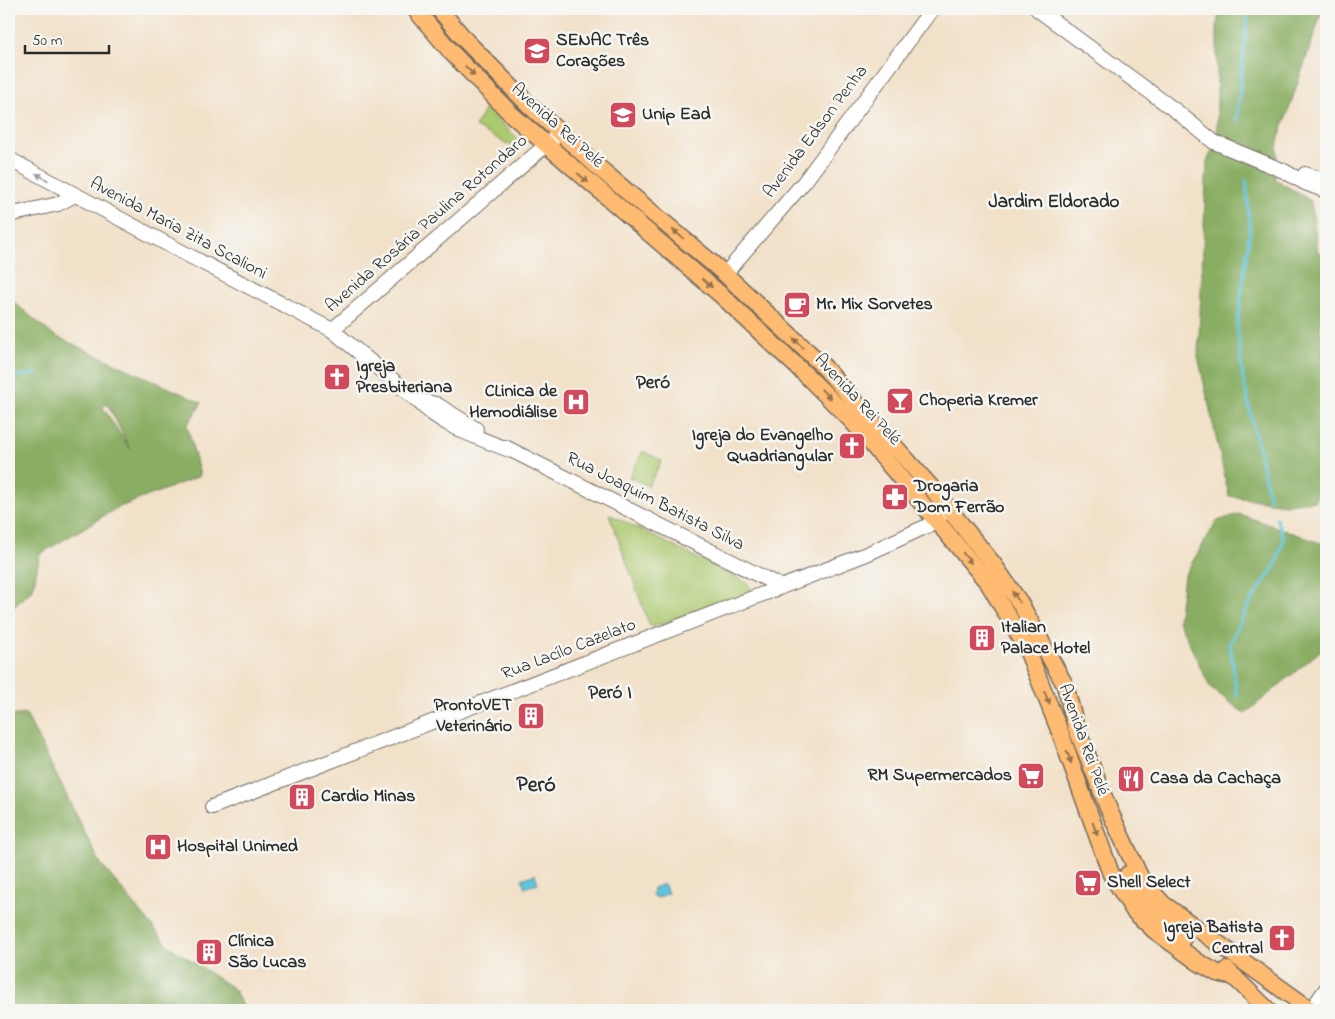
<svg xmlns="http://www.w3.org/2000/svg" width="1335" height="1019" font-family="'Indie Flower',sans-serif">
<style>
.green{fill:#acc970;stroke:#6c7a4e}
.forest{fill:#89ad62;stroke:#5a6c46;fill-rule:evenodd}
.water{fill:#5fc5dc;stroke:#457884}
.lines{fill:none;stroke-linecap:round;stroke-linejoin:round}
.stream{stroke:#5fc5dc;stroke-width:3}
.minor-casing{stroke:#716b62;stroke-width:16}
.major-casing{stroke:#716b62;stroke-width:19}
.minor{stroke:#fff;stroke-width:14}
.major{stroke:#ffbb71;stroke-width:16}
.oneway{fill:#95734e}
.oneway2{fill:#a0a0a0}
.labels{text-anchor:middle;dominant-baseline:central;stroke-width:5;stroke-linejoin:round;paint-order:stroke}
.poi-label{font-size:18px;font-weight:bold;fill:#2b2b2b;stroke:#f6f6f2;text-anchor:start}
.street-label{font-size:18px;fill:#2b2b2b;stroke:#f6f6f2}
.neighbourhood-label{font-size:19px;font-weight:bold;fill:#2b2b2b;stroke:#f6f6f2}
.district-label{font-size:22px;font-weight:bold;fill:#2b2b2b;stroke:#f6f6f2}
</style>
<rect width="100%" height="100%" fill="#f6f6f2"/>
<filter id="ink" filterUnits="userSpaceOnUse"><feTurbulence type="fractalNoise" baseFrequency=".02" numOctaves="2"/><feDisplacementMap in="SourceGraphic" scale="10" xChannelSelector="R" yChannelSelector="G"/><feConvolveMatrix kernelMatrix="1 2 1 2 8 2 1 2 1" color-interpolation-filters="sRGB"/></filter>
<filter id="wash" filterUnits="userSpaceOnUse"><feTurbulence type="fractalNoise" baseFrequency=".0096" numOctaves="4" result="noise"/><feDisplacementMap in="SourceGraphic" scale="20" xChannelSelector="R" yChannelSelector="G"/><feGaussianBlur stdDeviation="1.12" result="paint"/><feColorMatrix in="noise" values="0 0 0 0 0 0 0 0 0 0 0 0 0 0 0 0 0 1.4 0 .05"/><feComposite in="paint" operator="in"/></filter>
<g filter="url(#wash)">
<rect width="100%" height="100%" fill="#f2e1c9"/>
<path class="green" d="M485 108 519 139 513 147 475 127Z
M566 151 770 326 820 374 933 503Z
M643 451 662 461 648 486 629 477Z
M609 514 747 583 752 589 749 593 653 627 649 624Z"/>
<path class="forest" d="M1220 9H1323L1278 141 1275 179 1311 201 1318 252 1326 256V304L1320 324 1326 388V467L1315 501 1285 504 1229 496 1198 356 1207 161 1217 141V24Z
M9 298 53 335 202 403 187 425 200 476 117 508 40 554 33 589 13 608 9 595ZM108 405 130 449 102 406Z
M1239 514 1326 545V646L1245 714 1210 687 1178 620 1184 576 1217 521Z
M26 714 100 863 169 946 234 989 244 1010H9V716Z"/>
<path class="water" d="M535 874 538 883 525 888 522 879Z
M664 884 668 893 658 898 652 895 653 888Z"/>
<g class="lines">
<path class="stream" d="M1237 120 1248 9
M1246 180 1250 230 1237 326 1243 379 1270 500
M9 377 37 374
M1237 696 1230 644 1248 606 1276 564 1284 538 1276 518"/>
</g>
</g>
<g filter="url(#ink)">
<g class="lines">
<g class="minor-casing">
<path id="minor" d="M1037 9 1176 111 1214 142 1284 171 1305 183 1326 191
M9 159 182 252 332 330 417 400C442 427 479 438 512 451
M1305 174 1326 181
M9 215 58 204 75 195
M725 274 805 181 932 9
M332 330 560 133
M417 400 436 404 476 429
M505 447 782 587
M212 807 869 553 927 526 948 509
M1311 1010 1326 989"/>
</g>
<g class="major-casing">
<path id="major" d="M415 9 452 53 511 114 721 295 806 375 853 422 915 495 989 584 1026 647 1060 732 1111 874 1134 911 1154 930 1198 962 1217 973 1235 977
M439 9 466 41 530 106 605 173 725 274 824 367 930 486 994 565 1020 603 1065 685 1076 727 1109 810 1142 881 1163 904 1311 1010
M1128 874C1137 901 1161 922 1183 938
M1227 970 1268 1010"/>
</g>
<use href="#minor" class="minor"/>
<use href="#major" class="major"/>
</g>
<defs><path id="oneway-solid" d="M-6-.8H1V-3.2L6.5 0L1 3.2V.8H-6Z" transform="scale(1.25)"/></defs>
<g class="oneway">
<use href="#oneway-solid" transform="translate(470 71) rotate(46)"/>
<use href="#oneway-solid" transform="translate(583 178) rotate(41)"/>
<use href="#oneway-solid" transform="translate(678 234) rotate(-140)"/>
<use href="#oneway-solid" transform="translate(707 283) rotate(40)"/>
<use href="#oneway-solid" transform="translate(798 343) rotate(-136)"/>
<use href="#oneway-solid" transform="translate(826 394) rotate(45)"/>
<use href="#oneway-solid" transform="translate(967 558) rotate(51)"/>
<use href="#oneway-solid" transform="translate(1016 597) rotate(-124)"/>
<use href="#oneway-solid" transform="translate(1047 698) rotate(68)"/>
<use href="#oneway-solid" transform="translate(1069 757) rotate(70)"/>
<use href="#oneway-solid" transform="translate(1095 829) rotate(70)"/>
</g>
<use class="oneway2" href="#oneway-solid" transform="translate(42 177) rotate(-150)"/>
</g>
<defs>
<g id="university-square" transform="scale(1.4375)"><rect x="-9" y="-9" width="18" height="18" rx="4" fill="#d1495b" stroke="#f6f6f2"/><path d="M0-5L7-2L0 1L-7-2ZM-4 1L0 2.5L4 1V4Q0 6-4 4Z" fill="#fff"/></g>
<g id="cafe-square" transform="scale(1.4375)"><rect x="-9" y="-9" width="18" height="18" rx="4" fill="#d1495b" stroke="#f6f6f2"/><path d="M-5.5-4.5H6V0H3Q3 3.5 0 3.5H-2.5Q-5.5 3.5-5.5 0ZM3-3.2v2h1.7v-2ZM-6 4.5H4V6H-6Z" fill="#fff"/></g>
<g id="church-square" transform="scale(1.4375)"><rect x="-9" y="-9" width="18" height="18" rx="4" fill="#d1495b" stroke="#f6f6f2"/><path d="M-1.2-6h2.4v3.5h3.3v2.4h-3.3V6h-2.4V-.1h-3.3v-2.4h3.3Z" fill="#fff"/></g>
<g id="bar-square" transform="scale(1.4375)"><rect x="-9" y="-9" width="18" height="18" rx="4" fill="#d1495b" stroke="#f6f6f2"/><path d="M-6-5H6L.8 .8V4.5H3.5V6h-7V4.5H-.8V.8Z" fill="#fff"/></g>
<g id="hospital-square" transform="scale(1.4375)"><rect x="-9" y="-9" width="18" height="18" rx="4" fill="#d1495b" stroke="#f6f6f2"/><path d="M-5-5h3v3.5h4V-5h3V5h-3V1.5h-4V5h-3Z" fill="#fff"/></g>
<g id="pharmacy-square" transform="scale(1.4375)"><rect x="-9" y="-9" width="18" height="18" rx="4" fill="#d1495b" stroke="#f6f6f2"/><path d="M-2-6h4v4h4v4h-4v4h-4v-4h-4v-4h4Z" fill="#fff"/></g>
<g id="building-square" transform="scale(1.4375)"><rect x="-9" y="-9" width="18" height="18" rx="4" fill="#d1495b" stroke="#f6f6f2"/><path d="M-4-6H4V6H1V3H-1V6H-4ZM-2.5-4.3h1.7v1.8h-1.7ZM.8-4.3h1.7v1.8H.8ZM-2.5-1h1.7V.8h-1.7ZM.8-1h1.7V.8H.8Z" fill="#fff"/></g>
<g id="supermarket-square" transform="scale(1.4375)"><rect x="-9" y="-9" width="18" height="18" rx="4" fill="#d1495b" stroke="#f6f6f2"/><path d="M-6-5.5h2.5l.6 2H6L4.5 2H-2.5L-4.4-4H-6ZM-1.5 3.2a1.3 1.3 0 1 0 .1 0ZM3 3.2a1.3 1.3 0 1 0 .1 0Z" fill="#fff"/></g>
<g id="restaurant-square" transform="scale(1.4375)"><rect x="-9" y="-9" width="18" height="18" rx="4" fill="#d1495b" stroke="#f6f6f2"/><path d="M-5-6h1v4h1v-4h1v4h1v-4h1v5L-1.5 .5V6h-2V.5L-5-1ZM5-6V6H3V1.5H1.5Q1.5-4 5-6Z" fill="#fff"/></g>
</defs>
<g fill-rule="evenodd">
<use href="#university-square" x="537" y="51"/>
<use href="#university-square" x="623" y="115"/>
<use href="#cafe-square" x="797" y="305"/>
<use href="#church-square" x="337" y="377"/>
<use href="#bar-square" x="900" y="401"/>
<use href="#hospital-square" x="576" y="402"/>
<use href="#church-square" x="852" y="446"/>
<use href="#pharmacy-square" x="895" y="497"/>
<use href="#building-square" x="982" y="638"/>
<use href="#building-square" x="531" y="716"/>
<use href="#supermarket-square" x="1031" y="776"/>
<use href="#restaurant-square" x="1131" y="779"/>
<use href="#building-square" x="302" y="797"/>
<use href="#hospital-square" x="158" y="847"/>
<use href="#supermarket-square" x="1088" y="883"/>
<use href="#church-square" x="1282" y="938"/>
<use href="#building-square" x="209" y="952"/>
</g>
<g class="labels">
<g class="poi-label">
<text x="556" y="41">SENAC Três<tspan x="556" dy="21">Corações</tspan></text>
<text x="642" y="115">Unip Ead</text>
<text x="816" y="305">Mr. Mix Sorvetes</text>
<text x="356" y="367">Igreja<tspan x="356" dy="21">Presbiteriana</tspan></text>
<text x="557" y="392" text-anchor="end">CLinica de<tspan x="557" dy="21">Hemodiálise</tspan></text>
<text x="919" y="401">Choperia Kremer</text>
<text x="833" y="436" text-anchor="end">Igreja do Evangelho<tspan x="833" dy="21">Quadriangular</tspan></text>
<text x="914" y="487">Drogaria<tspan x="914" dy="21">Dom Ferrão</tspan></text>
<text x="1001" y="628">Italian<tspan x="1001" dy="21">Palace Hotel</tspan></text>
<text x="512" y="706" text-anchor="end">ProntoVET<tspan x="512" dy="21">Veterinário</tspan></text>
<text x="1012" y="776" text-anchor="end">RM Supermercados</text>
<text x="1150" y="779">Casa da Cachaça</text>
<text x="321" y="797">Cardio Minas</text>
<text x="177" y="847">Hospital Unimed</text>
<text x="1107" y="883">Shell Select</text>
<text x="1263" y="928" text-anchor="end">Igreja Batista<tspan x="1263" dy="21">Central</tspan></text>
<text x="228" y="942">Clínica<tspan x="228" dy="21">São Lucas</tspan></text>
</g>
<g class="street-label">
<text transform="translate(557 126) rotate(42)">Avenida Rei Pelé</text>
<text transform="translate(816 132) rotate(-53)">Avenida Edson Penha</text>
<text transform="translate(427 224) rotate(-41)">Avenida Rosária Paulina Rotondaro</text>
<text transform="translate(178 229) rotate(28)">Avenida Maria Zita Scalioni</text>
<text transform="translate(857 400) rotate(47)">Avenida Rei Pelé</text>
<text transform="translate(655 502) rotate(27)">Rua Joaquim Batista Silva</text>
<text transform="translate(569 650) rotate(-21)">Rua Lacílo Cazelato</text>
<text transform="translate(1083 740) rotate(70)">Avenida Rei Pelé</text>
</g>
<g class="neighbourhood-label">
<text x="1054" y="202">Jardim Eldorado</text>
<text x="653" y="383">Peró</text>
<text x="610" y="693">Peró I</text>
</g>
<g class="district-label">
<text x="536" y="786">Peró</text>
</g>
</g>
<rect width="1335" height="1019" fill="none" stroke="#f6f6f2" stroke-width="30"/>
<path d="M25 45v8h84v-8" fill="none" stroke="#2b2b2b" stroke-width="2.5"/>
<text x="32" y="45" font-size="15" fill="#2b2b2b" stroke="#f6f6f2" stroke-width="4" paint-order="stroke">50 m</text>
</svg>
